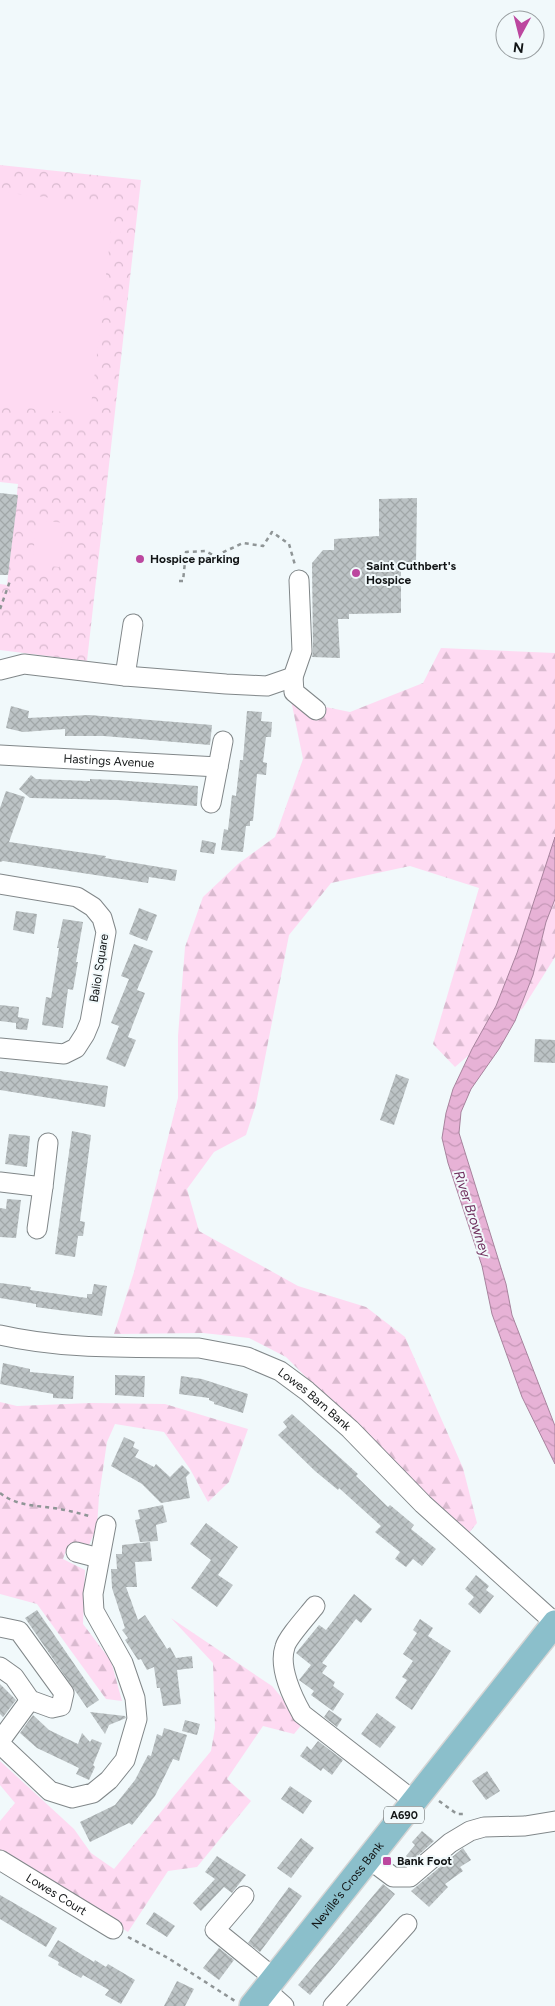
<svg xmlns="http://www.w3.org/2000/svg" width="555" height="2006" font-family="Figtree,sans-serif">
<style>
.forest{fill:url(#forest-firs)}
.park{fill:url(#park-crowns)}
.garden{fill:#fedaf2}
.water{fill:url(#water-waves);stroke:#a7839d}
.building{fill:url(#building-cross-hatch)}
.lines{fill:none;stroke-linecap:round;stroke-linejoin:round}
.minor-casing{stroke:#818789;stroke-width:21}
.major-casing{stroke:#d5d5d5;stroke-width:28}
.path{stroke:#8f9596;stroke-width:2.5;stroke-dasharray:4 4;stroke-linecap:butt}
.minor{stroke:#fff;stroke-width:19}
.major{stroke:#8bbfcb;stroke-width:25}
.poi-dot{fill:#bc479f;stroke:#f1f9fb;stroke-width:2}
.labels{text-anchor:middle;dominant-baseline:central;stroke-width:4;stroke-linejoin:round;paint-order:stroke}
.shield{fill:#f1f9fb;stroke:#565a5b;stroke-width:1}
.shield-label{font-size:11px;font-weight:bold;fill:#131617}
.poi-label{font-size:12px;font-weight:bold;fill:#131617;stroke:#f1f9fb;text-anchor:start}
.street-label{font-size:12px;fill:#131617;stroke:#f1f9fb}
.water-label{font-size:14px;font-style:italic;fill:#70315f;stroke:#f1f9fb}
</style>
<defs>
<pattern id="forest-firs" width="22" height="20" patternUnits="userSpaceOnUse" patternTransform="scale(1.25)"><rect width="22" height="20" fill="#fedaf2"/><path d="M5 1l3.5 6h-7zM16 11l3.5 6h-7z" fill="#d9bacf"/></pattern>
<pattern id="park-crowns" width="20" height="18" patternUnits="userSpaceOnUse" patternTransform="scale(1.25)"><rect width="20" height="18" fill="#fedaf2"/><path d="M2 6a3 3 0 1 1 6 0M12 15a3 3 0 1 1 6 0" fill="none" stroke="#d9bacf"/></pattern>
<pattern id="water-waves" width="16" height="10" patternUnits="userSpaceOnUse" patternTransform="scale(1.25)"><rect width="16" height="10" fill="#e7b2d6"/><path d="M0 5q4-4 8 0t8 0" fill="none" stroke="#c598b7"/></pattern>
<pattern id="building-cross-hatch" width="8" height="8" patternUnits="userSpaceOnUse" patternTransform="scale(1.25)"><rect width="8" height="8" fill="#bcc3c5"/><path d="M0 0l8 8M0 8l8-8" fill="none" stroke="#a1a7a8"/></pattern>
</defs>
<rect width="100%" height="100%" fill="#f1f9fb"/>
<path class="forest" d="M441 648 555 653V957L523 1008 455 1067 433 1044 479 888 410 866 331 883 289 935 256 1104 246 1135 214 1152 187 1189 199 1231 298 1286 366 1307 405 1337 463 1468 477 1523 468 1534 464 1526H459L425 1496 286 1357 249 1338 203 1333 114 1334 134 1272 178 1098V1036L185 947 203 897 238 864 275 837 303 759 291 700 350 712 423 683Z
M0 1402 17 1406 91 1403 165 1404 248 1429 229 1482 208 1502 190 1469 164 1432 115 1424 107 1442 99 1496 97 1527 89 1545 67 1548 63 1559 85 1570 83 1624 111 1661 122 1701 106 1699 37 1604 0 1594Z
M171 1618 272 1686 303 1723 294 1734 263 1726 227 1779 251 1801 197 1867 168 1871 128 1932 0 1851V1821L15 1803 0 1785V1761L74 1829 91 1853 114 1869 211 1751 215 1728 213 1663Z"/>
<path class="park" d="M0 165 141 180 87 661 0 650V584L7 585 18 484 0 482Z"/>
<path class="garden" d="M0 192 114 205 90 415 0 405Z
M37 520 65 523 59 567 32 564Z"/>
<path class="water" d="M555 837V899L546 922 533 975 515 1021 499 1049 471 1089 461 1112 459 1133 506 1284 512 1315 555 1426V1464L522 1397 492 1314 482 1266 448 1163 442 1138 446 1113 453 1089 472 1049 496 1006 517 953Z"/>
<path class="building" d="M0 493 18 495 8 575H0Z
M417 498 416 565 401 566V613L349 614V619H338L340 658 312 657 313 651 312 563 323 550H334V539L379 536V499Z
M11 706 29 711 28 718 89 715 212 725 210 745 104 736H65V729L23 732 6 728Z
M247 711 262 712 261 721 272 722 271 737H266L263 762 267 763 266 775 257 774 253 821H250V826H246L243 852 221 850 224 829 228 830 232 795 236 796 240 760H243Z
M31 775 36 779 90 781V779L115 780 198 786 197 806 118 800 30 798 19 789Z
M6 791 25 797 9 842 106 856 105 858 177 870 175 881 149 877 148 883 3 861 0 862V808Z
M202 840 216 843 214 854 200 852Z
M139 908 157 915 147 941 129 934Z
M16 911 37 914 34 934 13 930Z
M63 919 83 922 76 962H78L73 990 68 989 63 1028 42 1025 46 997 51 998 59 948H57Z
M134 944 153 951 137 990 145 993 128 1037 136 1040 125 1067 106 1059 119 1026 111 1023 129 979 121 976Z
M0 1005 19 1007 18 1017 29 1019 27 1030 16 1029V1023L0 1021Z
M535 1039 555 1040V1063L534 1062Z
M0 1071 108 1086 105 1107 0 1090Z
M396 1074 409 1079 394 1125 380 1120Z
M72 1131 91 1135 80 1221 85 1222 83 1236H78L75 1257 55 1254Z
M9 1134 30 1136 27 1167 5 1164Z
M7 1199 21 1200 16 1238 0 1237V1208L6 1209Z
M0 1283 31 1287 30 1290 87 1298V1294H92L94 1284 107 1286 102 1316 36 1307V1304L0 1298Z
M3 1363 30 1369V1372L74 1376 73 1399 53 1398V1394L0 1384Z
M115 1375 145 1376 144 1397 115 1395Z
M181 1376 202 1379 248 1394 243 1413 214 1404V1402L209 1400V1398L179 1394Z
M292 1414 358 1474 356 1476 388 1507 390 1505 414 1525 411 1529 436 1549 422 1566 413 1559 406 1567 395 1559 400 1552 375 1532 381 1526 339 1488 338 1490 315 1471 278 1435 287 1427 283 1422Z
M124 1437 135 1442 133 1447 139 1450 135 1457 154 1467 156 1464 170 1477 182 1465 190 1473 186 1477 190 1498 161 1503 142 1484 111 1466Z
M163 1505 167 1522 156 1525 158 1541 140 1542 135 1520 140 1519 138 1510Z
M206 1523 238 1547 218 1575 233 1585 217 1607 191 1588 211 1560 190 1544Z
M150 1542 152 1561 135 1562 137 1587H126L138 1620 145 1615 167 1649 170 1647 176 1658 192 1656 193 1668 177 1670 181 1704 163 1706 160 1688H157L154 1667 147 1670 141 1659 138 1660 125 1640 128 1638 122 1630 125 1628 112 1588 111 1569H117L116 1554H122V1545Z
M476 1575 489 1586 486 1590 494 1596 480 1614 468 1604 474 1597 465 1589Z
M354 1594 372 1609 361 1623 356 1619 322 1663 327 1666 322 1673 335 1682 333 1686 344 1694 333 1711 311 1695 314 1691 299 1680 311 1665 296 1653 319 1625 326 1630Z
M37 1610 99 1700 87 1708 25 1618Z
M420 1619 433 1628 428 1636 451 1651 412 1710 395 1698 407 1680 402 1677 413 1661 403 1654 417 1633 413 1630Z
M0 1684 16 1700 3 1717 0 1714Z
M329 1710 342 1719 337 1727 324 1717Z
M90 1712 125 1716 126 1718 109 1725 105 1734Z
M377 1713 396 1727 380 1748 361 1734Z
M33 1715 49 1730 78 1744 82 1733 90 1742 92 1739 102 1743 93 1765 95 1767 89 1780 76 1774 79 1768 37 1748 20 1733Z
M185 1720 200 1724 197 1735 182 1731Z
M164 1728 187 1735 179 1761 173 1759 155 1796 132 1825 129 1823 90 1842 80 1822 115 1805 135 1780 148 1755 151 1756 157 1734 162 1736Z
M318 1741 343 1760 332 1775 323 1768 321 1771 300 1756 307 1746 311 1750Z
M487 1771 500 1791 486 1800 472 1781Z
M290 1786 312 1801 303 1814 281 1799Z
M422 1831 434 1841 412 1861 406 1856 415 1845 412 1842Z
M301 1838 314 1848 291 1878 277 1868Z
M463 1848 471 1860 460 1867 463 1871 445 1884 448 1887 429 1907 411 1891Z
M217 1856 246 1875 232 1893 224 1887 201 1911 193 1903 215 1879 205 1872Z
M383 1884 395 1894 310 1995 298 1985Z
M289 1887 302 1896 260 1952 248 1943Z
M0 1895 57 1928 46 1947 0 1919Z
M154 1912 175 1926 167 1937 146 1924Z
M58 1940 94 1962 95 1960 106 1967 108 1964 135 1980 121 2004 105 1995 109 1990 83 1975 81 1978 58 1965 59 1962 48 1956Z
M219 1948 234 1960 219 1980 203 1968Z
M177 1981 194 1989 185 2006H164Z"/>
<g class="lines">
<g class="minor-casing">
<g id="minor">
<path d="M0 670 24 664 125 676 226 684 267 686 293 677 302 651 299 580"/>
<path d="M125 676 133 624"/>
<path d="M293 677 294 692 316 710"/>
<path id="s1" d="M0 755 218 767 223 741"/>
<path d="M211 803 218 767"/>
<path d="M0 884 77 897 93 907 102 918 106 932 90 1022 85 1034 76 1048 64 1054 0 1048"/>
<path d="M0 1182 43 1187 48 1143"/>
<path d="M37 1229 43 1187"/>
<path id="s2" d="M0 1335C65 1350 133 1347 199 1348L247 1357 280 1371 307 1391 350 1429 423 1504 555 1623"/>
<path d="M76 1552 99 1558"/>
<path d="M315 1606C308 1615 287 1638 285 1647 278 1667 293 1698 302 1714L414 1801"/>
<path d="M0 1627 19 1631 64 1693 61 1706 52 1708 30 1700 14 1677 0 1667"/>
<path d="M0 1741 30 1700"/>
<path d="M0 1744 50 1791 72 1798 93 1793 109 1780 125 1760 137 1719 135 1698 123 1663 94 1611 93 1594 106 1525"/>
<path d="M369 1859 393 1877H410L450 1843 470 1831 484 1827 525 1826 555 1821"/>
<path id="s3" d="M0 1860 113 1929"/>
<path d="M244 1896 215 1930 274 1978"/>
<path d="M266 1990 284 2006"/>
<path d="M333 2006 407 1924"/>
</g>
</g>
<g class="major-casing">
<g id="major">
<path id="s4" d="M252 2006 555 1623"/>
</g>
</g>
<path class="path" d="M179 581H183L186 552 205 551 215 556 243 543 263 546 272 532 289 544 295 565
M0 609 10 581
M0 1493C19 1508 42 1505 65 1510 74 1512 83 1514 92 1517
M439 1801 457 1814H464
M128 1937 168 1958 235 2001"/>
<use href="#minor" class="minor"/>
<use href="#major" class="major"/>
</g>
<g class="poi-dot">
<circle cx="140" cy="559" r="5"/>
<circle cx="356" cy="573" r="5"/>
<rect x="382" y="1856" width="10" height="10" rx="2.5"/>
</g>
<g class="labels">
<rect class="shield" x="384" y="1806.5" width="40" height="17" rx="4"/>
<g class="shield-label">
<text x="404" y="1815">A690</text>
</g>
<g class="poi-label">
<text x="150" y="559">Hospice parking</text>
<text x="366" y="566">Saint Cuthbert's<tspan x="366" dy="14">Hospice</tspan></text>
<text x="397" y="1861">Bank Foot</text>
</g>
<g class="street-label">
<text stroke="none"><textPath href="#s1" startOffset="109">Hastings Avenue</textPath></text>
<text transform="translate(99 968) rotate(-81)">Baliol Square</text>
<text stroke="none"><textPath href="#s2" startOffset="329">Lowes Barn Bank</textPath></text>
<text stroke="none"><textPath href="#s4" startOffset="154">Neville's Cross Bank</textPath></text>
<text stroke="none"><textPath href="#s3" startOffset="66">Lowes Court</textPath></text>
</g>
<g class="water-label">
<text transform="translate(472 1214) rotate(72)">River Browney</text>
</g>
</g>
<g transform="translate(520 35) rotate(187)"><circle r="24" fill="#f1f9fb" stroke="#989ea0"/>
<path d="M0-4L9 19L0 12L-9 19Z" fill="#bc479f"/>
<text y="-8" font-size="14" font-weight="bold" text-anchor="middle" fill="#131617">N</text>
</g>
</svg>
